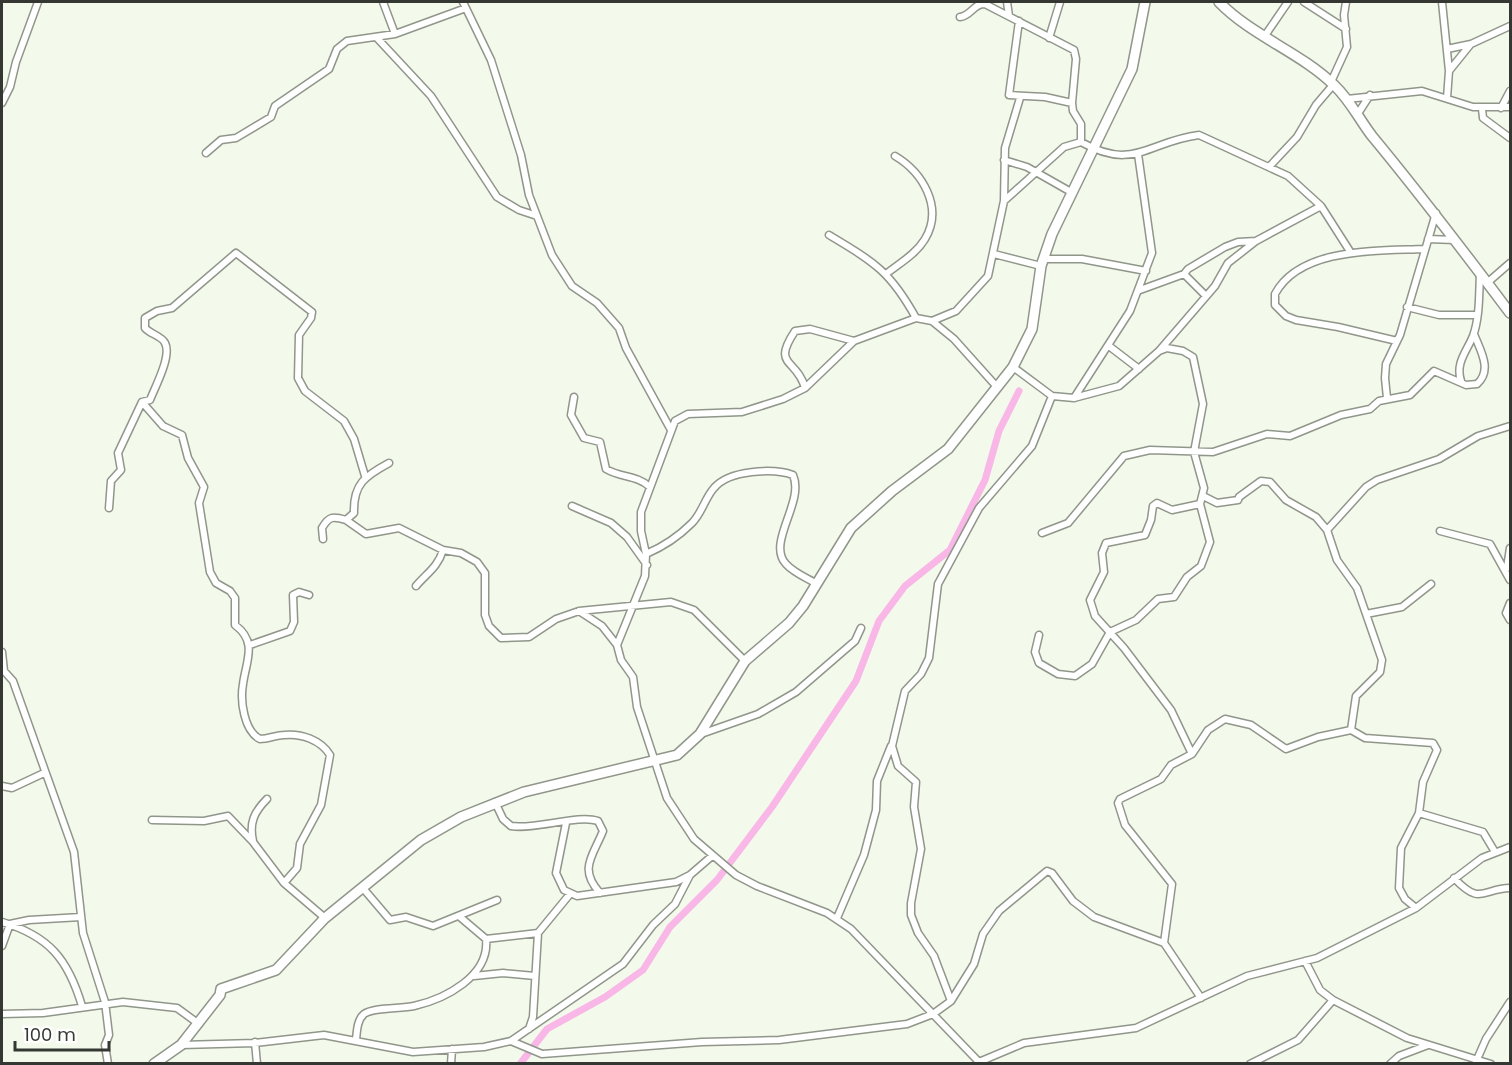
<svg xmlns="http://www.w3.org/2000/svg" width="1512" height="1065" font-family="Poppins,sans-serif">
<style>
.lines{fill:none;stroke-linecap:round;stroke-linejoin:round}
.canal{stroke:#f9b7e7;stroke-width:7}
.street-casing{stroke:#90968a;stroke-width:9}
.secondary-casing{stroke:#90968a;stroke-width:12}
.street{stroke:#fff;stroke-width:6}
.secondary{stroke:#fff;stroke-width:9}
</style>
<rect width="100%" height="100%" fill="#f3faec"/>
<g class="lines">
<path class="canal" d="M520 1064 547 1029 605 997 643 970 670 927 717 880 772 807 856 681 879 621 905 586 950 550 985 480 999 431 1019 391"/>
<g class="street-casing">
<path id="street" d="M383 2 395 34
M463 2 491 60 521 155 529 195 552 255 572 286 597 303 619 328 626 348 671 430
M1007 2 1009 16
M1304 2 1346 29
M1442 2 1449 71 1447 98
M960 17C971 16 974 3 985 4L1074 50 1076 59 1072 103 1073 111 1081 124V142
M1019 21 1009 95 1045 97 1072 103
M1264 37 1288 2
M377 38 431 96 497 197 519 210 537 216
M1049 38 1060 2
M1447 49 1471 44 1510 26
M1449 71 1470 45
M1347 99 1422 91 1473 107H1510
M2 103 10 87 16 62 38 2
M1501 108 1510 91
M1482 109 1483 118 1510 138
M1357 115 1370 95
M206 153 221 140 236 138 271 117 275 106 329 69 337 49 347 41 395 34 466 8
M1004 160 1027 167 1071 192
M1269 167 1297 137 1316 105 1333 85 1331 82 1347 47 1344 15 1346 2
M1004 201 1064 147 1081 142C1134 172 1149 141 1199 135L1288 176 1321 206 1351 253
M829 235C874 262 890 271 916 318
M1428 239 1455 240
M994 254 1041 266
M1043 259H1082L1146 271
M886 274C900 263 916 254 925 239 944 207 922 172 895 156
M1184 274 1205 295
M1487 283 1510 263
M1140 290 1184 274 1188 269 1225 247 1238 242 1256 241 1321 206
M1407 307 1439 315H1477
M932 321 956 311 988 276 1004 201 1005 148 1020 98
M1397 341 1338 327 1296 320 1286 316 1275 305V294C1300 247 1378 251 1424 249
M1109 346 1139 369
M1159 351 1215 286 1228 263 1256 241
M1013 367 1052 396 1074 398 1119 386 1159 351 1167 348 1183 351 1193 357 1203 404 1194 452 1204 488 1200 504 1210 542 1201 566 1187 577 1174 597 1158 599 1136 620 1110 632 1092 664 1075 676 1058 674 1039 663 1035 652 1039 635
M1461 381C1455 363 1467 351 1473 336 1480 317 1479 292 1480 273
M997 387 954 339 932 321 916 318 854 341 805 388 783 399 742 412 688 414 675 421 641 512V531L646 554 645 576 617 645 621 660 633 677 637 707 667 798 694 839 736 875 757 886 827 913 851 929 979 1062 1024 1043 1136 1028 1247 976 1317 958 1416 908 1482 858 1510 847
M805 388C797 358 771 367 795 331L810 329 854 341
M574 397 571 415 584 438 600 442 606 469C621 478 637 475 650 487
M1074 398 1130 311 1152 253 1138 154
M1387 398 1385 378 1386 364 1400 335 1436 213
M142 402 163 426 182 435 188 458 204 487 199 503 210 572 216 583 230 591 235 598V625C258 642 246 661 243 684 240 701 244 731 260 739 269 739 276 735 284 735 301 733 321 740 330 755L321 805 300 844 297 868 284 883
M142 402 150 400C155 387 172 356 165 343 162 336 150 334 145 328V318L157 311 172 308 236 253 312 312 311 318 299 335 298 378 305 391 344 421 354 439 365 476
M389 463C365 476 353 484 354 513L346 520 366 534 399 528 443 550 461 553 477 562 485 573V615L489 626 501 638 529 637 556 619 579 611 671 602 694 610 745 661
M1203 496 1217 503 1238 500 1239 497 1261 481 1270 482 1286 500 1316 517 1327 530 1337 560 1357 588 1382 660 1380 672 1356 696 1351 730
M572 506 611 523 627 537 647 565
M109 508 111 481 121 470 118 453 142 402
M1327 530 1366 487 1377 480 1439 459 1478 436 1510 426
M1440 531 1490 544 1510 580
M1042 533 1068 523 1124 456 1150 450 1213 452 1267 434 1290 436 1341 415 1370 409 1379 401 1410 395 1434 371 1466 385 1477 384C1493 370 1480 350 1474 334
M323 539 322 528C329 516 333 516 346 520
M646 554C665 546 678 537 692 523 702 513 705 498 714 488 729 470 773 468 793 475 805 502 766 543 786 564 794 573 807 578 817 584
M1507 568 1510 548
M416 586C427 573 438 567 443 550
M1510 603 1506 613 1510 620
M579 611 602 626 617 645
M1366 614 1402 607 1431 584
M250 645 290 631 294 622 293 595 299 592 309 595
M2 652 4 671 13 681 74 852 83 933 105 1002 109 1035 105 1045 108 1064
M1351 730 1365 738 1433 743 1437 750 1423 782 1419 813 1401 848 1399 888 1405 899 1416 908
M701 734 758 714 796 692 855 641 861 628
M1192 754 1171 710 1124 648 1095 616 1090 600 1104 572 1102 553 1106 543 1145 535 1151 520 1153 506 1157 503 1172 510 1200 504
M2 786 12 788 44 773
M495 802 503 819 511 826C536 830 578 814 598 821L603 831C593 856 578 869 600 893
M1419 813 1483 832 1495 852
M152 820 204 821 228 816 253 842 284 883 325 918
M566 823 556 873 564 890 577 896 676 882 690 875 712 856
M253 841C249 823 254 812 267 799
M1454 878C1481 907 1483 888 1510 888
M362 887 390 920 406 917 433 926 497 900
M460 917 486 939 538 933
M837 918 864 855 876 810 877 781 891 746
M2 922C49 936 68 959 82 1006
M1164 943 1172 884 1125 825 1118 803 1120 799 1161 779 1171 765 1192 754 1208 730 1225 719 1251 725 1286 749 1318 737 1351 730
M2 946 10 924 29 920 81 917
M1305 961 1320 990 1333 1000 1407 1038 1491 1064
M474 976 503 973 535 976
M951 1001 934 956 918 933 911 915V903L921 849 914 807 916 782 898 766 892 746 905 691 921 674 929 658 938 584 979 508 1032 446 1052 396
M2 1014 43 1013 123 1002 177 1008 199 1024
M529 1029 533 1017 538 933 570 894
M356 1040C357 1031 357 1020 364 1014 373 1007 401 1009 414 1006 445 999 490 976 486 939
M511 1041 542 1054 702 1042 779 1040 907 1024 933 1014 951 1001 974 964 983 934 999 911 1047 871 1052 873 1073 901 1094 917 1164 943 1201 998
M255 1042 257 1064
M181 1045 255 1043 324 1035 413 1052 484 1047 511 1041 623 964 653 925 675 904 690 875
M451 1064 452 1049
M1250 1064 1298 1040 1333 1000
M1390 1064 1399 1056 1428 1045
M1475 1064 1486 1039 1510 1002"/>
</g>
<g class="secondary-casing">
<path id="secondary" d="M1219 2C1252 36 1300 52 1334 85 1350 100 1359 119 1372 136 1420 194 1465 253 1510 313
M154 1064 181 1045 220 995 221 989 276 970 325 918 421 840 461 817 524 792 677 755 700 734 745 661 789 623 803 606 851 528 892 491 948 449 1013 367 1032 329 1041 266 1052 234 1132 69 1145 2"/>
</g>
<use href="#street" class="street"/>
<use href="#secondary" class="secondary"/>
</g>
<rect width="1512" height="1065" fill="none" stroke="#353832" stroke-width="6"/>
<path d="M15 1041v9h94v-9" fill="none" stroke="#353832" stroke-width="3"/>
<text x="24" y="1041" font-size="18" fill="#353832" stroke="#ffffff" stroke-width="4.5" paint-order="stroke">100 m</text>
</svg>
